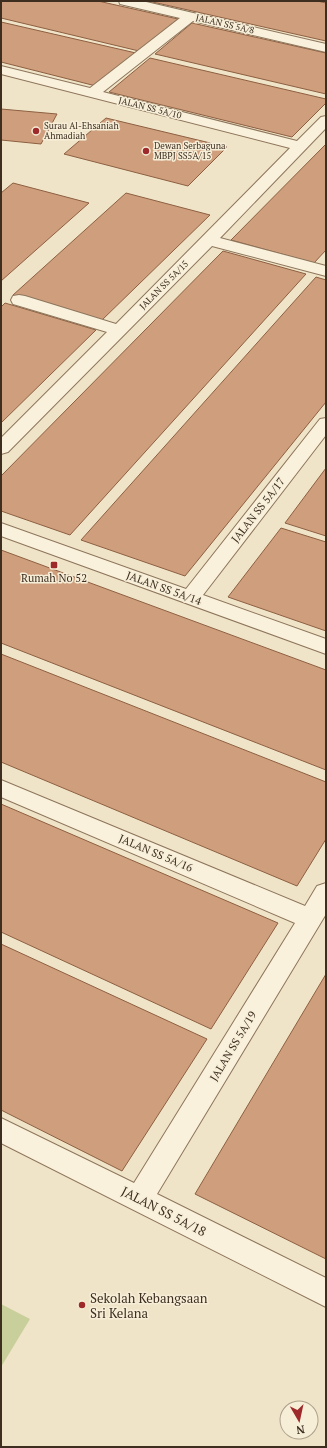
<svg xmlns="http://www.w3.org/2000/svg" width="327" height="1448" font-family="'PT Serif',serif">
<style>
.green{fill:#c9cf9b}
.building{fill:#cf9f7d;stroke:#8d5f41}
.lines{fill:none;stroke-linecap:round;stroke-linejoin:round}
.minor-casing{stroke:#8d765c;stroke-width:2}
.minor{fill:#faf1dc;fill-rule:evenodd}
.poi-dot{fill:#9e2a2b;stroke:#f7eed8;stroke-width:1.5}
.labels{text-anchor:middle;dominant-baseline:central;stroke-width:3;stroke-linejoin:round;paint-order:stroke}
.far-street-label{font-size:9px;fill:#3d2e20;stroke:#f7eed8}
.far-poi-label{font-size:9px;fill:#3d2e20;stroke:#f7eed8;text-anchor:start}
.street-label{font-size:11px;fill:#3d2e20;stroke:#f7eed8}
.poi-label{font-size:11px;fill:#3d2e20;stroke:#f7eed8}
.near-street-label{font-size:13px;fill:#3d2e20;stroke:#f7eed8}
.near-poi-label{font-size:13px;fill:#3d2e20;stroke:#f7eed8;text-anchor:start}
</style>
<rect width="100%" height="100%" fill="#f0e4c8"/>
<path class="green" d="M1 1304 30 1319 1 1367Z"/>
<path class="building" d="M1 1H98L178 19 139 51 1 18Z
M148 1H317L326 3V41Z
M1 22 136 53 96 86 1 62Z
M192 23 326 53V94L155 54Z
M150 58 326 99V103L292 137 109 92Z
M1 109 57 114 41 144 1 140Z
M106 118 227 147 188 186 64 154Z
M326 144V250L314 263 231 240Z
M13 183 89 203 1 281V193Z
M126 193 210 215 101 321 13 295Z
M223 251 306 274 70 535 1 511V476Z
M316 277 326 280V402L185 576 81 540Z
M5 303 96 330 1 423V307Z
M326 468V536L285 523Z
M281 528 326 542V631L228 597Z
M1 550 326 670V770L1 643Z
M1 654 326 782V839L297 886 1 762Z
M1 804 278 923 211 1029 1 932Z
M1 944 207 1039 122 1171 1 1110Z
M326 974V1259L195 1194Z"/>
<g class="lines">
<g class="minor-casing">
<path id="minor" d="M119 1H142L326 44V52L193 21 103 92 297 141 321 117 326 116V128L220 238 326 266V276L212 246 8 452 1 454V438L107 332 13 304 11 300 13 296 19 295 25 296 116 324 290 148 1 74V66L90 88 180 18 120 4Z
M326 418V435L203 595 326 639V654L1 536V523L186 589 320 419Z
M1 780 305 906 317 886 326 883V914L157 1194 326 1278V1307L1 1143V1118L134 1183 295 923 1 797Z"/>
</g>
<use href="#minor" class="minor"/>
</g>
<g class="poi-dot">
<circle cx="36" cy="131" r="4"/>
<circle cx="146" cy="151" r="4"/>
<rect x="50" y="561" width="8" height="8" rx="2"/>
<circle cx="82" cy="1305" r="4"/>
</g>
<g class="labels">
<g class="far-street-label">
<text transform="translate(225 24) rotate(13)">JALAN SS 5A/8</text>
<text transform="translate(150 108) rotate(14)">JALAN SS 5A/10</text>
<text transform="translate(164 285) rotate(-45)">JALAN SS 5A/15</text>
</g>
<g class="far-poi-label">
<text x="44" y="126">Surau Al-Ehsaniah<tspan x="44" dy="10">Ahmadiah</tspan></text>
<text x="154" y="146">Dewan Serbaguna<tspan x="154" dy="10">MBPJ SS5A/15</tspan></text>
</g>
<g class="street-label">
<text transform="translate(258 510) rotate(-52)">JALAN SS 5A/17</text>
<text transform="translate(164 588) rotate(20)">JALAN SS 5A/14</text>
<text transform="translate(156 853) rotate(23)">JALAN SS 5A/16</text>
<text transform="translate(233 1046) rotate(-59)">JALAN SS 5A/19</text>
</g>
<g class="poi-label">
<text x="54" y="578">Rumah No 52</text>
</g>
<g class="near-street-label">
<text transform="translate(164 1211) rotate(27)">JALAN SS 5A/18</text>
</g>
<g class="near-poi-label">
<text x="90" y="1298">Sekolah Kebangsaan<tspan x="90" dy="15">Sri Kelana</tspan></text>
</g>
</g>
<rect width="327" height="1448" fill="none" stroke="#3d2e20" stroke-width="4"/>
<g transform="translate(299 1420) rotate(171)"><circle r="19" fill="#f7eed8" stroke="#ada18e"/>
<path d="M0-3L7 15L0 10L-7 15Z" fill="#9e2a2b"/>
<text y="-6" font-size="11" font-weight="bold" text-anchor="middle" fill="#3d2e20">N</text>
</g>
</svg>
